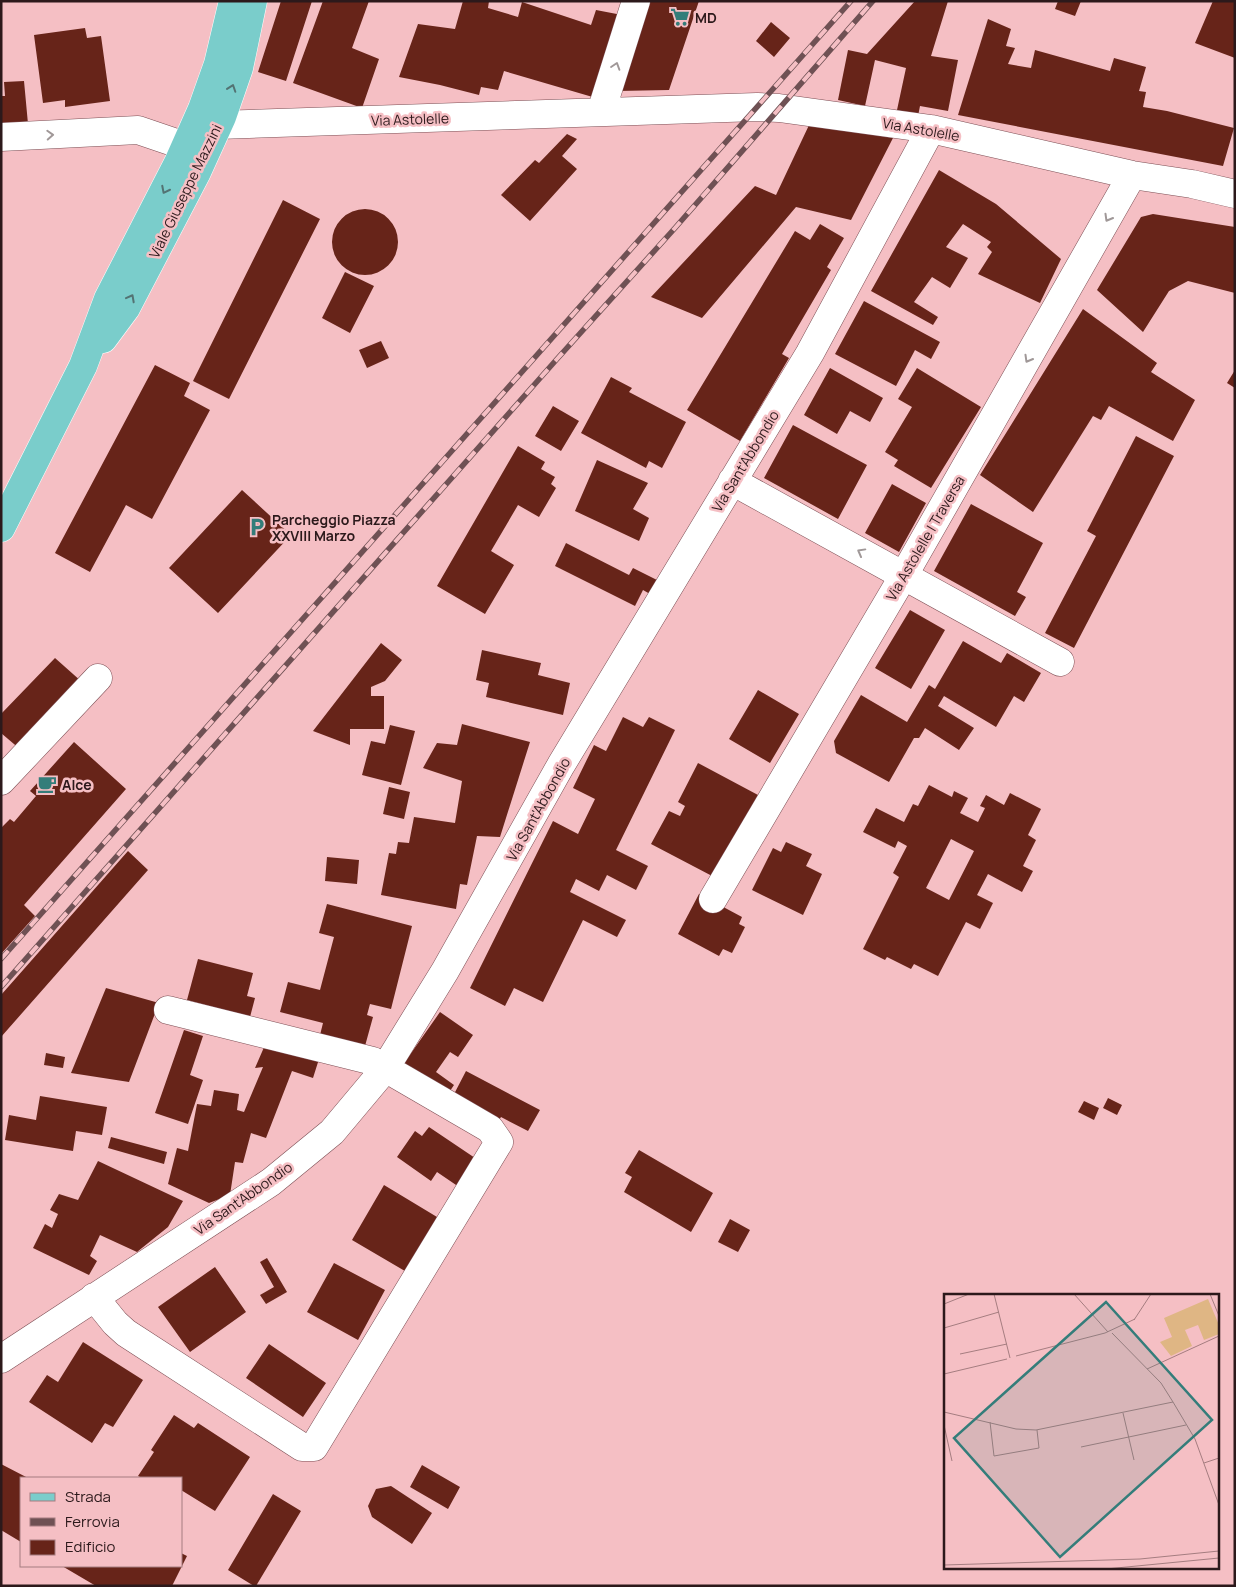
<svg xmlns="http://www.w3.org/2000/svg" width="1236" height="1587" font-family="Manrope,sans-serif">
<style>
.building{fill:#672419;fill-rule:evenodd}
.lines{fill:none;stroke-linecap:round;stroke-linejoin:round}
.minor-casing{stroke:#7d4f55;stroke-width:29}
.major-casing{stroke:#fff;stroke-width:29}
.minor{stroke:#fff;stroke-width:28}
.major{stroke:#7acdcb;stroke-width:28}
.rail-casing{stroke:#6f5154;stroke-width:5.5}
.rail{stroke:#f5bfc4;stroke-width:4;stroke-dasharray:11;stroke-linecap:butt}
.oneway{stroke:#a09898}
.oneway2{stroke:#537373}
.labels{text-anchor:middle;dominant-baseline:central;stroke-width:5;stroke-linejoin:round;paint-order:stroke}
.poi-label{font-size:14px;font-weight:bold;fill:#2c191b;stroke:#f5bfc4;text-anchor:start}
.street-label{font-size:14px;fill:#2c191b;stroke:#f5bfc4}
.inset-road{fill:none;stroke:#a57d80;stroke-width:1}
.view{fill:#347d7a;fill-opacity:0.15;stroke:#347d7a;stroke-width:2.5}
.inset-edge{fill:none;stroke:#2c191b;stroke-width:2.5}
</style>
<rect width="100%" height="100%" fill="#f5bfc4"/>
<path class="building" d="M281 1H312L286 81 258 72Z
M323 1H369L352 48 379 59 362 108 293 83Z
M463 1H489L488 8 518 17 522 2 591 25 596 10 622 15 596 98 504 71 498 90 481 87 479 95 440 85 399 77 418 24 455 29Z
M644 1H699L669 90 617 91Z
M915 1H948L931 56 958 60 948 111 920 106 918 116 897 110 906 68 875 60 865 106 838 100 848 50 867 54Z
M1058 1H1081L1075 16 1055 9Z
M1213 1H1235V58L1195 43Z
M988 19 1011 29 1006 46 1015 48 1008 64 1031 68 1035 50 1110 71 1114 58 1146 67 1139 91 1146 92 1143 107 1167 111 1234 128 1223 166 958 115Z
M771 22 790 38 774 57 756 41Z
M85 28 87 38 101 36 110 101 65 107V100L43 103 34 35Z
M24 81 28 124 1 127V96H5L4 82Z
M810 123 893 138 851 220 796 207 702 318 651 297 755 186 776 195Z
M567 134 577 139 562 156 577 169 530 221 501 195 535 160 539 163Z
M939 170 996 204 1061 259 1040 303 978 274 992 252 987 247 991 242 963 224 946 247 968 258 950 288 932 277 914 302 938 317 933 325 871 291Z
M283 200 320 219 229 399 193 381Z
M332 242a33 33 0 1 1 66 0a33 33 0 1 1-66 0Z
M1153 214 1235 227V293L1188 281 1169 291 1143 332 1097 290 1141 217Z
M820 224 844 238 827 267 831 270 782 354 789 358 740 441 687 410 795 231 810 240Z
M345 272 374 286 350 333 322 318Z
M864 301 940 342 931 359 915 350 896 386 835 354Z
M1083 309 1157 363 1151 372 1195 400 1173 441 1109 406 1101 420 1093 416 1033 512 980 475Z
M381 341 389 358 367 368 359 350Z
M155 365 190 383 184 396 210 410 152 519 126 505 90 572 55 553Z
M830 368 883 398 870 422 850 411 837 434 804 415Z
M917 368 981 407 931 488 894 466 898 460 885 452 912 407 898 399Z
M1235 370V388L1227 383Z
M611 377 632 388 629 392 686 422 662 468 649 461 646 468 581 433Z
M553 406 579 421 561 451 535 436Z
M793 425 867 465 838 519 764 478Z
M1136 436 1174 456 1074 648 1045 633 1096 536 1087 531Z
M518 446 545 462 541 469 555 477 551 484 556 488 539 517 518 505 491 551 514 565 485 614 437 586Z
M597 460 648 483 633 509 649 518 639 541 575 511Z
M892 484 926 503 899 552 865 533Z
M242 490 291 535 218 613 169 568Z
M971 504 1043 543 1017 592 1026 597 1015 616 934 571Z
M566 543 629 575 633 568 657 580 650 594 643 590 635 606 555 566Z
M910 610 945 630 911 689 875 668Z
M963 641 1001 663 1007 653 1041 673 1024 702 1014 696 996 727 944 696 938 706 974 728 959 750 925 728 919 738H914L889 782 836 753 834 741 861 695 907 722 929 685 935 689Z
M381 643 402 660 385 681 371 687V696H384V729H350V745L313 731Z
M482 650 541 663 538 675 570 683 563 715 486 697 489 683 476 680Z
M55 658 82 682 21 750 1 733V714Z
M758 690 799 714 770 763 729 739Z
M623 717 643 727 649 717 675 730 616 850 648 866 636 890 607 875 599 891 576 879 570 892 626 920 617 937 583 920 543 1002 514 988 505 1006 470 988 553 821 578 834 595 799 573 788 594 745 606 751Z
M462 724 530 742 500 837 477 836 467 885 460 884 456 909 381 895 389 853 396 854 398 842 409 843 414 817 455 823 462 781 423 768 437 743 457 745Z
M390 725 415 731 401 785 362 775 371 741 385 744Z
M74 742 126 789 24 905 35 916 1 954V828L10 819 14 822 36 796 30 791Z
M698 763 758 795 714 877 651 844 669 811 680 816 685 806 678 802Z
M929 785 952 797 954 791 968 798 960 813 978 822 985 808 980 806 986 795 1004 805 1010 793 1041 809 1028 835 1036 840 1023 866 1033 871 1022 892 988 874 977 895 993 903 980 929 966 922 938 976 914 964 911 969 887 957 885 960 863 949 899 877 893 873 907 846 898 841 895 848 863 832 876 808 904 822 913 804 918 806ZM951 839 974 851 949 900 926 888Z
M389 787 410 792 404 819 383 814Z
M786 842 812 854 806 866 822 874 803 915 752 890 773 848 781 852Z
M128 851 148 870 1 1037V995Z
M327 857 359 860 357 884 325 881Z
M699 894 742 917 739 924 745 927 732 953 723 949 719 956 678 934Z
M327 904 412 926 391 1009 370 1004 367 1015 373 1017 365 1046 320 1035 323 1023 280 1012 288 982 320 990 334 937 319 933Z
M198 959 253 973 247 996 255 998 250 1017 187 1000Z
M106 988 159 1003 129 1082 71 1073Z
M440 1012 473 1035 458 1057 450 1052 436 1072 454 1085 446 1097 402 1066Z
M184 1030 203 1036 190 1075 203 1080 188 1124 155 1113Z
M265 1045 319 1059 313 1078 292 1071 266 1138 251 1133 243 1163 235 1162 230 1195 209 1203 168 1184 177 1148 188 1151 197 1104 211 1106 214 1090 239 1094 237 1110 244 1112 263 1067 255 1068Z
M46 1053 65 1057 63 1068 44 1065Z
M466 1071 540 1110 528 1131 501 1117 498 1122 452 1098Z
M40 1096 107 1107 102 1135 76 1131 73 1151 5 1140 9 1115 36 1120Z
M1108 1098 1122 1105 1117 1115 1103 1108Z
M1084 1101 1099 1108 1094 1120 1078 1112Z
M429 1127 478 1160 459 1187 437 1172 431 1181 397 1157 415 1131 422 1136Z
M111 1137 167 1152 164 1164 108 1148Z
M639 1150 713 1193 691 1232 624 1192 632 1177 625 1173Z
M98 1161 183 1201 168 1227 137 1252 100 1235 90 1256 97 1261 89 1275 33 1248 45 1224 52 1228 58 1214 50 1210 59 1194 78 1200Z
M384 1185 442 1220 410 1274 352 1240Z
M730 1219 750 1230 738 1252 718 1242Z
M267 1258 287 1292 266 1304 260 1295 274 1287 260 1262Z
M334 1263 385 1290 358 1340 307 1312Z
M215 1267 246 1312 190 1352 158 1307Z
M83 1342 143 1380 113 1427 105 1423 92 1443 29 1402 47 1375 58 1382Z
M269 1344 326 1383 303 1417 246 1378Z
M174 1415 194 1428 198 1423 250 1457 215 1511 181 1490V1478H164L162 1477 161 1478H142L138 1476 154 1452 151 1450Z
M1 1464 28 1478H21V1542L1 1530Z
M422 1465 460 1487 448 1509 410 1487Z
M391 1486 432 1513 412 1544 372 1517 368 1506 376 1489Z
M273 1494 301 1511 256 1586H254L228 1570Z
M181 1553 187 1556 172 1586H96L62 1566H181Z"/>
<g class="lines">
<g class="minor-casing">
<path id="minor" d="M601 112 636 1
M218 125 757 107 779 108 931 129 1132 175 1192 184 1235 194
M1 137 138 130 185 146
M732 481 1060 662
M1 781 98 678
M713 899 904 575 1132 175
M94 1297 115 1323 126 1333 302 1447H314L499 1142 490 1129 373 1061 168 1010
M1 1359 271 1182 332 1132 384 1070 445 971 561 765 810 353 931 129"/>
</g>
<g class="major-casing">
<path id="major" d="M103 339 126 308 197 172 222 117 239 68 253 1
M1 528 83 366 108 299 178 163 202 109 218 64 233 1"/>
</g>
<use href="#minor" class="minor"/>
<use href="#major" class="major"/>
<g class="rail-casing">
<path id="rail" d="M1 959 851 1
M1 987 557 359 675 228 873 1"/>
</g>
<use href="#rail" class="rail"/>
</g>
<defs><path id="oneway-chevron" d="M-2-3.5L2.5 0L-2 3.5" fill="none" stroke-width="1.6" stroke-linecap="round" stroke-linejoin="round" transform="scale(1.25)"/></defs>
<g class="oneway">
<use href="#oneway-chevron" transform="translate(616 66) rotate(-72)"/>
<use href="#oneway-chevron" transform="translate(50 135) rotate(-3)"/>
<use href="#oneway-chevron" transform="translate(1108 218) rotate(120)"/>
<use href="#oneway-chevron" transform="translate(1028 359) rotate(120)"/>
<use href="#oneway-chevron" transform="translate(861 552) rotate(-151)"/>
</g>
<g class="oneway2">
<use href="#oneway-chevron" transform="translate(232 88) rotate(-71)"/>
<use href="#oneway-chevron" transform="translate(165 190) rotate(117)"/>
<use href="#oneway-chevron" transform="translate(131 298) rotate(-62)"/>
</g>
<defs>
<g id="supermarket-bare" transform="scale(1.5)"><path d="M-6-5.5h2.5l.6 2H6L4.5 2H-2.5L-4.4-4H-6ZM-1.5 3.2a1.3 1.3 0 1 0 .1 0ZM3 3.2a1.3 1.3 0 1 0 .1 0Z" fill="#347d7a" stroke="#f5bfc4" stroke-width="2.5" paint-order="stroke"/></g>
<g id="parking-bare" transform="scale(1.5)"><path d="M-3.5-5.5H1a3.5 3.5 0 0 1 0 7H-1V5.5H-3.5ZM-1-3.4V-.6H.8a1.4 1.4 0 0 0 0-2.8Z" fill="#347d7a" stroke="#f5bfc4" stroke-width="2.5" paint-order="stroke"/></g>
<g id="cafe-bare" transform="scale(1.5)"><path d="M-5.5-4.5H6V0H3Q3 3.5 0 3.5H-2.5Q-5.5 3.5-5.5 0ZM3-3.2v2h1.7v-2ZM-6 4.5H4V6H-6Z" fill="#347d7a" stroke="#f5bfc4" stroke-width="2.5" paint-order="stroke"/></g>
</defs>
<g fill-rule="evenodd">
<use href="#supermarket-bare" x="680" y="17"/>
<use href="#parking-bare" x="257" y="527"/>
<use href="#cafe-bare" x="47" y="784"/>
</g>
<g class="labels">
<g class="poi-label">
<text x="695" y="17">MD</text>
<text x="272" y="519">Parcheggio Piazza<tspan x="272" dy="16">XXVIII Marzo</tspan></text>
<text x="62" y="784">Alce</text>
</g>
<g class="street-label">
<text transform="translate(410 119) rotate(-2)">Via Astolelle</text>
<text transform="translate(921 129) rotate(10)">Via Astolelle</text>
<text transform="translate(185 191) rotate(-64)">Viale Giuseppe Mazzini</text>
<text transform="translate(745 461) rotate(-59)">Via Sant'Abbondio</text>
<text transform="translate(925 538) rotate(-60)">Via Astolelle I Traversa</text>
<text transform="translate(538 809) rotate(-61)">Via Sant'Abbondio</text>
<text transform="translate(243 1198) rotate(-35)">Via Sant'Abbondio</text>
</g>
</g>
<g transform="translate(944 1294)">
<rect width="275" height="275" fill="#f5bfc4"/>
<path d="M264 5 275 31V40L260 46 254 31 241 36 248 52 227 62 216 48 228 43 220 24Z" fill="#dfb684"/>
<path class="inset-road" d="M50 0 66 64M130 0 164 38M266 0 275 22M0 10 25 0M190 26 207 0M0 34 55 18M168 39 217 89 229 108 251 145 275 211M16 60 63 50M72 62 161 39 191 25M203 75 275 42M0 80 63 65M0 118 72 135 92 136 229 108M179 119 190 166M46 128 50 162 95 154 93 136M0 131 8 167M137 153 242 131M260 169 275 164M0 271 196 265 275 257M162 275 275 264"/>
<path class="view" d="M162 8 268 126 116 263 10 144Z"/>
<rect width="275" height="275" class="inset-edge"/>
</g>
<rect width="1236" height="1587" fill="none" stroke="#2c191b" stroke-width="5"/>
<rect x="20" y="1477" width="162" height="90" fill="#f5bfc4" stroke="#a57d80"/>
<rect x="30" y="1493" width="25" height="8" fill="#7acdcb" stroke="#a57d80"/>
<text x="65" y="1502" font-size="15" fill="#2c191b">Strada</text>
<rect x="30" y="1518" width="25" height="8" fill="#6f5154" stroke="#a57d80"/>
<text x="65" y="1527" font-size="15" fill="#2c191b">Ferrovia</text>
<rect x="30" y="1540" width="25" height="15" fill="#672419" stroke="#a57d80"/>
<text x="65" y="1552" font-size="15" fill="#2c191b">Edificio</text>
</svg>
